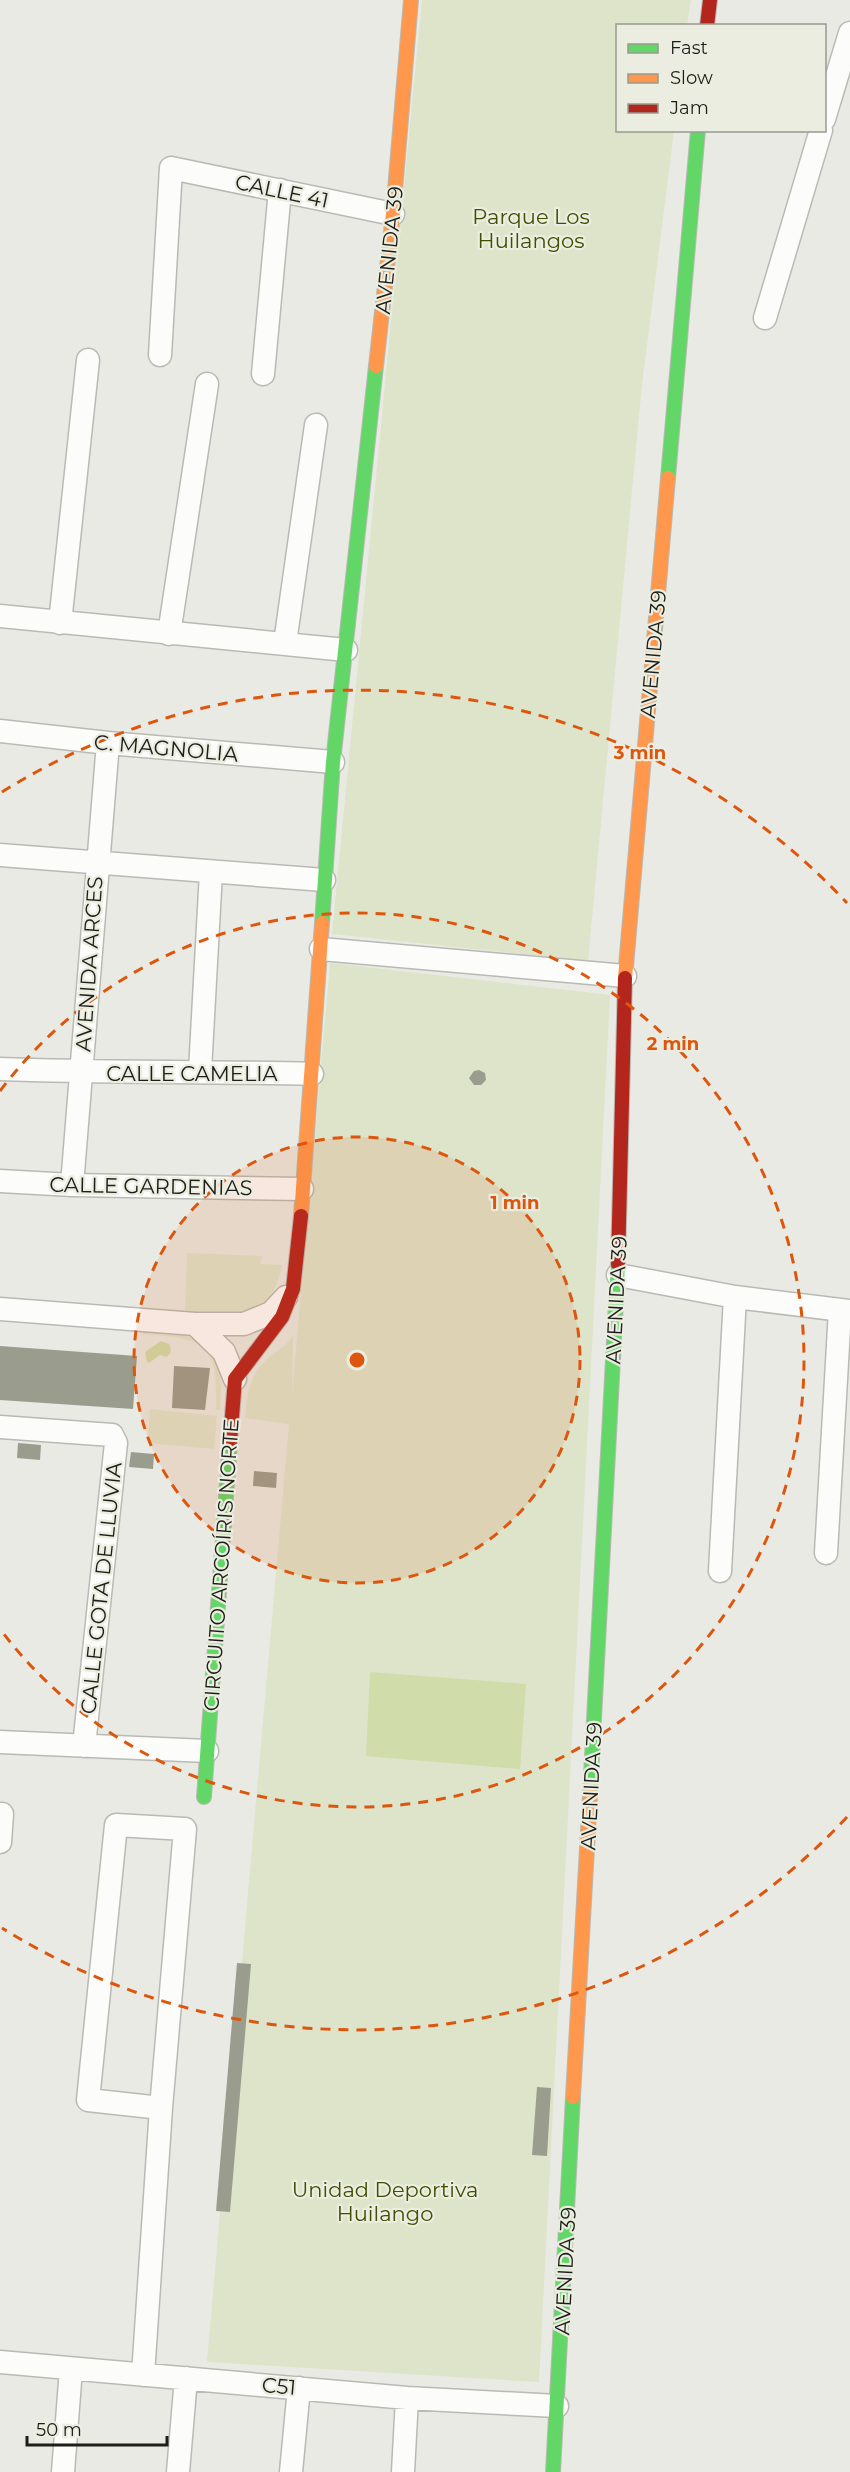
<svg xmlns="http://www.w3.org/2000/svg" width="850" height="2472" font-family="Montserrat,sans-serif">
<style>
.green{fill:#dde4ca}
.water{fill:#d0dcaa}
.building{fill:#9a9d8e}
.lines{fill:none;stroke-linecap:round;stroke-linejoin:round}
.street-casing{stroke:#b9bab4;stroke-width:25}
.fast-casing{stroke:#b9bab4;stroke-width:16}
.slow-casing{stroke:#b9bab4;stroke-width:16}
.jam-casing{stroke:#b9bab4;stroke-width:16}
.street{stroke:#fcfcfb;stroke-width:22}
.fast{stroke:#63d668;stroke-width:14}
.slow{stroke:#ff974d;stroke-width:14}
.jam{stroke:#b3261e;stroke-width:14}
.ring{fill:none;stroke:#de560d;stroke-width:3;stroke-dasharray:10 8}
.labels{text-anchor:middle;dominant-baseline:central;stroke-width:4.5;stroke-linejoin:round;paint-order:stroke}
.street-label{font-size:21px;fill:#1d1e19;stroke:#eaede0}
.park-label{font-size:21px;fill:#434f00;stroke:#eaede0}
.centre{fill:#de560d;stroke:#eaede0;stroke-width:3}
.ring-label{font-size:18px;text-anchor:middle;font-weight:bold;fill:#de560d;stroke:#eaede0;stroke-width:4.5;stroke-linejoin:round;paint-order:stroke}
</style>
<rect width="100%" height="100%" fill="#e9eae3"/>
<path class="green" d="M422 0H691L687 25 618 26V130L674 131 642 384 588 961 332 934Z
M330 963 610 995 539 2382 207 2362 289 1424 245 1418C247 1397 249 1376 265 1361 275 1351 285 1348 293 1336L292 1395Z
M187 1253 262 1256 261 1264 282 1265C271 1323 233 1315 185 1313Z
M143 1330C174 1332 215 1333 220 1373 222 1385 220 1398 220 1410H216C218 1342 207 1339 143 1334Z
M150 1409 217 1416 214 1449 148 1443Z"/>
<path class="water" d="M161 1341 169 1344 171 1349 170 1354 166 1357 160 1355 149 1363 147 1362 145 1352Z
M370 1672 526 1684 520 1769 366 1756Z"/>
<path class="building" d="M479 1070 485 1073 486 1080 481 1085H474L469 1078 474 1071Z
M0 1346 137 1356 133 1409 0 1400Z
M174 1366 210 1368 205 1410 172 1408Z
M18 1443 41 1445 40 1460 17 1458Z
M131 1452 154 1454 153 1469 129 1467Z
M254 1471 277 1473 276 1488 253 1486Z
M237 1963 251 1964 230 2212 216 2211Z
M537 2087 551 2088 547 2156 532 2155Z"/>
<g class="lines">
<g class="street-casing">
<path id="street" d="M824 119 850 33
M765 318 821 130
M160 355 171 168 393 214
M263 374 280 190
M0 616 346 650
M60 623 88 360
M169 634 207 384
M285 643 316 425
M0 731 108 743 333 762
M0 855 324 880
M321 949 625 976
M0 1069C104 1073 208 1071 312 1074
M200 1071 211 872
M0 1181 72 1185 302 1189
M72 1185 108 743
M618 1275 735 1297 850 1311
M0 1309 195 1324H244L271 1313 286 1297
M195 1324 224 1352 235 1379
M0 1427 112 1435 116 1443 84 1746
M826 1553 840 1310
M720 1571 735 1297
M0 1742 207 1751
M0 1842 2 1814
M0 2362 407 2398 557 2406
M143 2375 161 2108 185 1829 116 1825 88 2100 161 2108
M63 2472 71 2369
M178 2472 186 2378
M291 2472 299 2388
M403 2472 407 2398"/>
</g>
<g class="fast-casing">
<path id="fast" d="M668 478 698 130
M322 923 333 762 376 366
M590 1795 618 1264
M204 1797 230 1442
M553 2472 573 2097"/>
</g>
<g class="slow-casing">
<path id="slow" d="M376 366 393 214 411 0
M625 978 668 478
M301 1216 322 923
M573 2097 590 1795"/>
</g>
<g class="jam-casing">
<path id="jam" d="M707 26 710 0
M618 1264 625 978
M230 1442 235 1379 282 1317 293 1289 301 1216"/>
</g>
<use href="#street" class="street"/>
<use href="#fast" class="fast"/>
<use href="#slow" class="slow"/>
<use href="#jam" class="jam"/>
</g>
<circle cx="357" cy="1360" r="223" fill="#de560d" fill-opacity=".12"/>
<g class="ring">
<circle cx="357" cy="1360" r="223"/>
<path d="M0 1091A447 447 0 1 1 0 1629"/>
<path d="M847 1817A670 670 0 0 1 2 1928M2 792A670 670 0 0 1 847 903"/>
</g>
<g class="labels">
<g class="street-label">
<text transform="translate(282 191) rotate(12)">CALLE 41</text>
<text transform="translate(389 250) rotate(-84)">AVENIDA 39</text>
<text transform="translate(653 654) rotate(-85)">AVENIDA 39</text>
<text transform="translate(166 748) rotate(5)">C. MAGNOLIA</text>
<text transform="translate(89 964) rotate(-86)">AVENIDA ARCES</text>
<text x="192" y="1073">CALLE CAMELIA</text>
<text transform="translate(151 1186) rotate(1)">CALLE GARDENIAS</text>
<text transform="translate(616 1300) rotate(-87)">AVENIDA 39</text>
<text transform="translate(221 1565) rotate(-86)">CIRCUITO ARCOÍRIS NORTE</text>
<text transform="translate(101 1588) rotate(-84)">CALLE GOTA DE LLUVIA</text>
<text transform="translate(591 1786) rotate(-87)">AVENIDA 39</text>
<text transform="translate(565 2271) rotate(-87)">AVENIDA 39</text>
<text transform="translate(279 2386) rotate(5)">C51</text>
</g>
<g class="park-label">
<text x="531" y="216">Parque Los<tspan x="531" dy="24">Huilangos</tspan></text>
<text x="385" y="2189">Unidad Deportiva<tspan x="385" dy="24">Huilango</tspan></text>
</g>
</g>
<circle cx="357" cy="1360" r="9" class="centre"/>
<g class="ring-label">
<text x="640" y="759">3 min</text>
<text x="673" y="1050">2 min</text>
<text x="515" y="1209">1 min</text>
</g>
<rect x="616" y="24" width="210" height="108" fill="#eaede0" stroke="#989a90" stroke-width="1.5"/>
<rect x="628" y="44" width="30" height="9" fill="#63d668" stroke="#989a90" stroke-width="1.5"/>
<text x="670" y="54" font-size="18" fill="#1d1e19">Fast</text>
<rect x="628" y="74" width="30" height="9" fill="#ff974d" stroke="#989a90" stroke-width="1.5"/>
<text x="670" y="84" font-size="18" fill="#1d1e19">Slow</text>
<rect x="628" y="104" width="30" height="9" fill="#b3261e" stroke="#989a90" stroke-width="1.5"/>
<text x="670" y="114" font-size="18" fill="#1d1e19">Jam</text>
<path d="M27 2436v9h140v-9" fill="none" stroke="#1d1e19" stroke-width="3"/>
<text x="36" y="2436" font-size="18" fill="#1d1e19" stroke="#eaede0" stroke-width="4.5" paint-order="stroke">50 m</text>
</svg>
